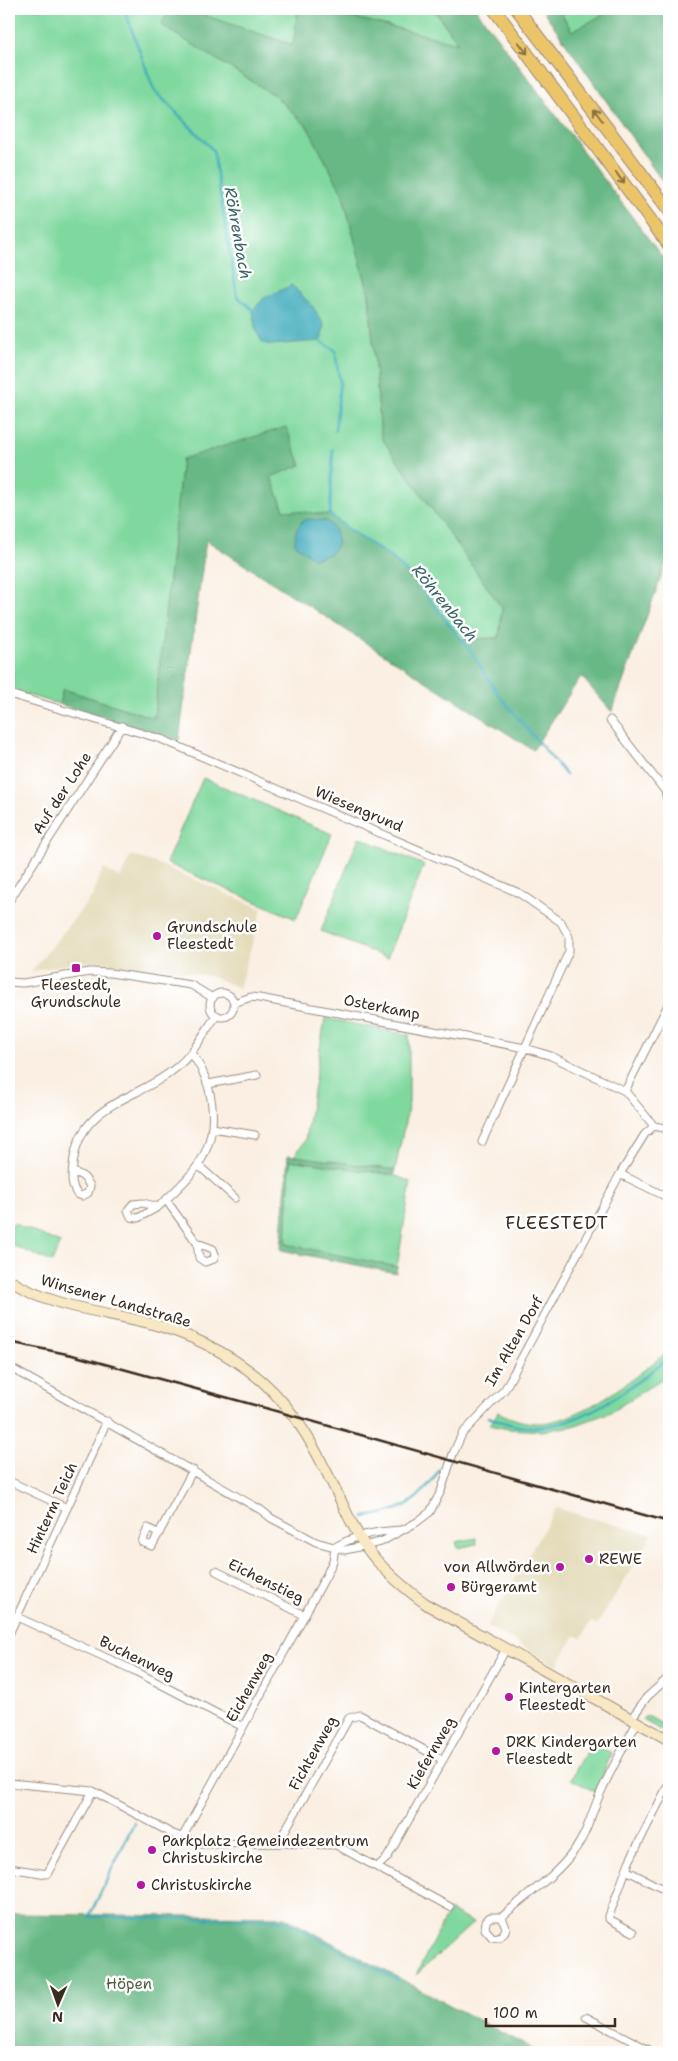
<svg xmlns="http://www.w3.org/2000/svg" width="678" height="2061" font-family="'Shantell Sans',sans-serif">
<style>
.built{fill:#e4dbba}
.green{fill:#7fd89e;stroke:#5d815e}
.forest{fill:#67b885;stroke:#517152}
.water{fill:#3caabb;stroke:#3c6a6c}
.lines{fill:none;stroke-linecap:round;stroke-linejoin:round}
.stream{stroke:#3caabb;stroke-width:2.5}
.street-casing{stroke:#9a8c80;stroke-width:9}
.secondary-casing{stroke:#9a8c80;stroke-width:12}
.highway-casing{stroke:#9a8c80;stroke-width:14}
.street{stroke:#fff;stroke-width:7}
.secondary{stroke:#f8e8c3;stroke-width:10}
.highway{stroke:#edc569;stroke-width:12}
.rail{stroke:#3b2a1e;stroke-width:2.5}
.oneway{stroke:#8b7040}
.poi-dot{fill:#b5179e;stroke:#fff;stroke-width:2}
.labels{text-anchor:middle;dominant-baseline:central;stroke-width:5;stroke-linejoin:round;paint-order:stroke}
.street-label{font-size:15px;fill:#3b2a1e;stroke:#fff}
.poi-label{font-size:15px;fill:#3b2a1e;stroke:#fff;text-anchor:start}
.park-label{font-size:15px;fill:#4f5e44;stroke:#fff}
.water-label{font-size:16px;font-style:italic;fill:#3b6465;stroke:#fff}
.quarter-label{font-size:18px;letter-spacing:1px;fill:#3b2a1e;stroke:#fff}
</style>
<rect width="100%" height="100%" fill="#fff"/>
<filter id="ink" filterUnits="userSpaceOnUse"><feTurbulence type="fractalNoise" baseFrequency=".02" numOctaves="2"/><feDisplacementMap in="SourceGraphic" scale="10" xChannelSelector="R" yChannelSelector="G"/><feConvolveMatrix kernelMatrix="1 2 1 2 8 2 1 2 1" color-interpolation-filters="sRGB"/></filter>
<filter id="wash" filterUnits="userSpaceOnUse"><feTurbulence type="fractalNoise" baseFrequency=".0096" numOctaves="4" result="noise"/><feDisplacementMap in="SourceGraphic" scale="20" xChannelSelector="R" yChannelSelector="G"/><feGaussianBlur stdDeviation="1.12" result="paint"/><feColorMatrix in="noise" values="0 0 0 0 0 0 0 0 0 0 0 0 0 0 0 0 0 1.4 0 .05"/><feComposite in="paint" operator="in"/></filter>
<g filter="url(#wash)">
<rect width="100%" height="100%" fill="#faefe2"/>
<path class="built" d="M131 855 161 865 262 909 239 988 213 977 160 967 154 971 99 962 73 963 32 971 93 895 103 868 120 878Z
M556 1508 652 1535 597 1625 591 1622 581 1638 575 1635 557 1666 487 1626Z"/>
<path class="green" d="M9 9H170L162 25 274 95 307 126 342 192 369 294 381 437 502 608 499 638 460 639 414 579 330 515 284 510 271 477 182 459 154 718 63 689 59 704 9 690Z
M186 9H298L293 46Z
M318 9H433L458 43Z
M559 9H604L603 15 572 31Z
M203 778 332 834 296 919 166 863Z
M359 837 424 865 387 958 321 931Z
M325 1018 409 1035V1103L395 1170 294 1156 305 1141Z
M290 1160 394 1175 411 1182 397 1267 286 1245Z
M13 1223 60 1243 52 1262 9 1244V1231Z
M669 1351V1386L660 1380 611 1412 573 1426 542 1431 508 1429 490 1425 498 1412C511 1419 527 1424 542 1423 588 1418 634 1377 669 1351Z
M476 1538 477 1544 458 1548 456 1542Z
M646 1715 669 1728V1735L643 1720Z
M591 1743 612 1753 595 1792 571 1779Z
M449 1910 473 1923 416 1975Z"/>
<path class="forest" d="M170 9H186L293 45 298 9H318L458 43 434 9H476L669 266V555L612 712 581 676 533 750 206 540 179 740 59 704 63 689 154 718 182 459 286 427 301 465 271 477 284 510 330 515 352 532 392 558 414 579 460 639 499 638 502 608 381 437 369 294 342 192 307 126 274 95 161 25Z
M542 9H558L572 31 603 15 604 9H669V191Z
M288 1155 395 1170 394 1175 290 1160 286 1244 397 1267 396 1273 281 1250Z
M9 1914 284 1917 538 2052H9Z"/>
<path class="water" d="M292 285 313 307 324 325 321 341 270 345 262 342 255 328 253 310 264 298Z
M310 519 327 521 334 528 338 544 330 554 314 559 295 544 296 531 302 521Z"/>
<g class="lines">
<path class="stream" d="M124 9 154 90 213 150 237 296 254 311
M318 340 335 350 340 383 335 431
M333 449 330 515 352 532 392 558 414 579 472 653 498 694 566 775
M488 1417C498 1420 507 1424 518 1426 574 1435 627 1389 669 1358
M364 1517C403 1512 419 1502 440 1469
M134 1823 89 1917 283 1920 397 1980"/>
</g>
</g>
<g filter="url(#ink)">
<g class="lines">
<g class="street-casing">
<path id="street" d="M9 694 161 739 519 893 561 922 569 937V951L482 1142
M610 720 665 791 669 807
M9 901 122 726
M669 928V929
M9 982 23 983 90 972 110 973 191 985 213 998
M210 1005a12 12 0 1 1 24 0a12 12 0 1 1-24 0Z
M234 1003 251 997 259 998 525 1048 551 1056 625 1091 654 1126
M208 1084 257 1075
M625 1091 669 1003
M654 1126 669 1129
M212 1128 255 1135
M198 1165 235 1198
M73 1172C82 1175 85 1177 90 1186L88 1193 82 1196 77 1194C70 1184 72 1176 73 1165 79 1101 138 1101 177 1067 194 1053 204 1032 217 1015
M620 1174 669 1198
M166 1200 197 1243 199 1258 205 1262 214 1259 215 1254 213 1249 197 1243
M158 1207 138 1218 131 1217 128 1210 133 1204 143 1203 158 1207C171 1195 188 1180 198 1165 221 1131 215 1084 191 1053
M9 1367 261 1510 271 1518 316 1542 345 1550 381 1542 417 1522 430 1512 441 1491 453 1454 462 1434 505 1389 620 1174 645 1134 654 1126
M9 1481 67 1508
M159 1534 148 1528 142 1542 152 1546 193 1470
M335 1547C355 1535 378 1531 401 1530
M216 1571 304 1615
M17 1617 133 1670 243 1727
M9 1634 107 1421
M631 1719 647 1697 669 1677
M9 1783 93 1791 173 1834 201 1844 278 1843 336 1845 450 1907
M182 1838 326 1576 333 1561 335 1547
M278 1843 349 1718 360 1715 443 1760
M377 1867 387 1858 506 1649
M9 1868 47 1874 93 1791
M626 1870 669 1892
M502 1917H490L486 1921 485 1929 492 1937C499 1939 504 1935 506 1928L502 1917C525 1895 554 1878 573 1852 587 1835 591 1814 600 1794 611 1769 624 1746 637 1723
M633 1932 609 1919V1916L629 1862 669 1783
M586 2017 653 2052"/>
</g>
<g class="secondary-casing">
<path id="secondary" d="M9 1280C52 1307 97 1310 145 1322 188 1333 228 1352 262 1381 299 1414 318 1454 339 1497 347 1513 355 1532 366 1547 383 1571 405 1589 429 1606L669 1740"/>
</g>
<g class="highway-casing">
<path id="highway" d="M494 9 669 245
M517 9 669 210"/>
</g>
<use href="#street" class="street"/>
<use href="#secondary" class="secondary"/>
<use href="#highway" class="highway"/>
<path class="rail" d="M9 1342 72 1355 258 1406 669 1522"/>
</g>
<defs><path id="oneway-shaft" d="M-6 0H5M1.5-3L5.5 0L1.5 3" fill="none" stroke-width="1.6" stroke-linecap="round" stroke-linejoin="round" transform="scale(1.25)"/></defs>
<g class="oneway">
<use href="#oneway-shaft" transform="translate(523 48) rotate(53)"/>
<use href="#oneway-shaft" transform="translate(598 115) rotate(-127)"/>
<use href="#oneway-shaft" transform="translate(620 178) rotate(54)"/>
</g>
</g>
<g class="poi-dot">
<circle cx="157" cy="936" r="5"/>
<rect x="71" y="963" width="10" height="10" rx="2.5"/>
<circle cx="589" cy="1559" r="5"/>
<circle cx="560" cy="1567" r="5"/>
<circle cx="451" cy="1587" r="5"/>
<circle cx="509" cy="1697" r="5"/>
<circle cx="496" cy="1751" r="5"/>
<circle cx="152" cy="1850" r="5"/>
<circle cx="141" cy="1885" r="5"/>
</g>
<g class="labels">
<g class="street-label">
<text transform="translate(62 793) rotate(-57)">Auf der Lohe</text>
<text transform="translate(359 809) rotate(23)">Wiesengrund</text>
<text transform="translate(382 1007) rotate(11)">Osterkamp</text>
<text transform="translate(116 1301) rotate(16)">Winsener Landstraße</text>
<text transform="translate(514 1341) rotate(-60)">Im Alten Dorf</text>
<text transform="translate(52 1508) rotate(-65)">Hinterm Teich</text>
<text transform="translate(266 1581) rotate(26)">Eichenstieg</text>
<text transform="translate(137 1658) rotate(26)">Buchenweg</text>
<text transform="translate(249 1687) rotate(-61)">Eichenweg</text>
<text transform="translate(313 1753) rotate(-61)">Fichtenweg</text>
<text transform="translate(431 1753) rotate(-60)">Kiefernweg</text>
</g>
<g class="poi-label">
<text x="167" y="927">Grundschule<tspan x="167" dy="17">Fleestedt</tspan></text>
<text x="76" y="985" text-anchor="middle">Fleestedt,<tspan x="76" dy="17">Grundschule</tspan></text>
<text x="599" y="1559">REWE</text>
<text x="550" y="1567" text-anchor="end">von Allwörden</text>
<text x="461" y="1587">Bürgeramt</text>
<text x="519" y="1688">Kintergarten<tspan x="519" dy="17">Fleestedt</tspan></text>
<text x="506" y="1742">DRK Kindergarten<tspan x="506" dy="17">Fleestedt</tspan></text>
<text x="162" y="1841">Parkplatz Gemeindezentrum<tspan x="162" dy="17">Christuskirche</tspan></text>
<text x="151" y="1885">Christuskirche</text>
</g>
<g class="park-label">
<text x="129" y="1984">Höpen</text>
</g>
<g class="water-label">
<text transform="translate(238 233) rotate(80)">Röhrenbach</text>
<text transform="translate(445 603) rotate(51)">Röhrenbach</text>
</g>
<g class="quarter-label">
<text x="557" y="1223">FLEESTEDT</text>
</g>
</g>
<rect width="678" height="2061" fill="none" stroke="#fff" stroke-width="30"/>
<g transform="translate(58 2004) rotate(182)" stroke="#ffffff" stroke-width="4" paint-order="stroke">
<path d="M0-4L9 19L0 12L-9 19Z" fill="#3b2a1e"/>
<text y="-8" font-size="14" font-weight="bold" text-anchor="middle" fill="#3b2a1e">N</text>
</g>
<path d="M486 2018v8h129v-8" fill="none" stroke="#3b2a1e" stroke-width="2.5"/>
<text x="493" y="2018" font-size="15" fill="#3b2a1e" stroke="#ffffff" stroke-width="4" paint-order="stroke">100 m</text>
</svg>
